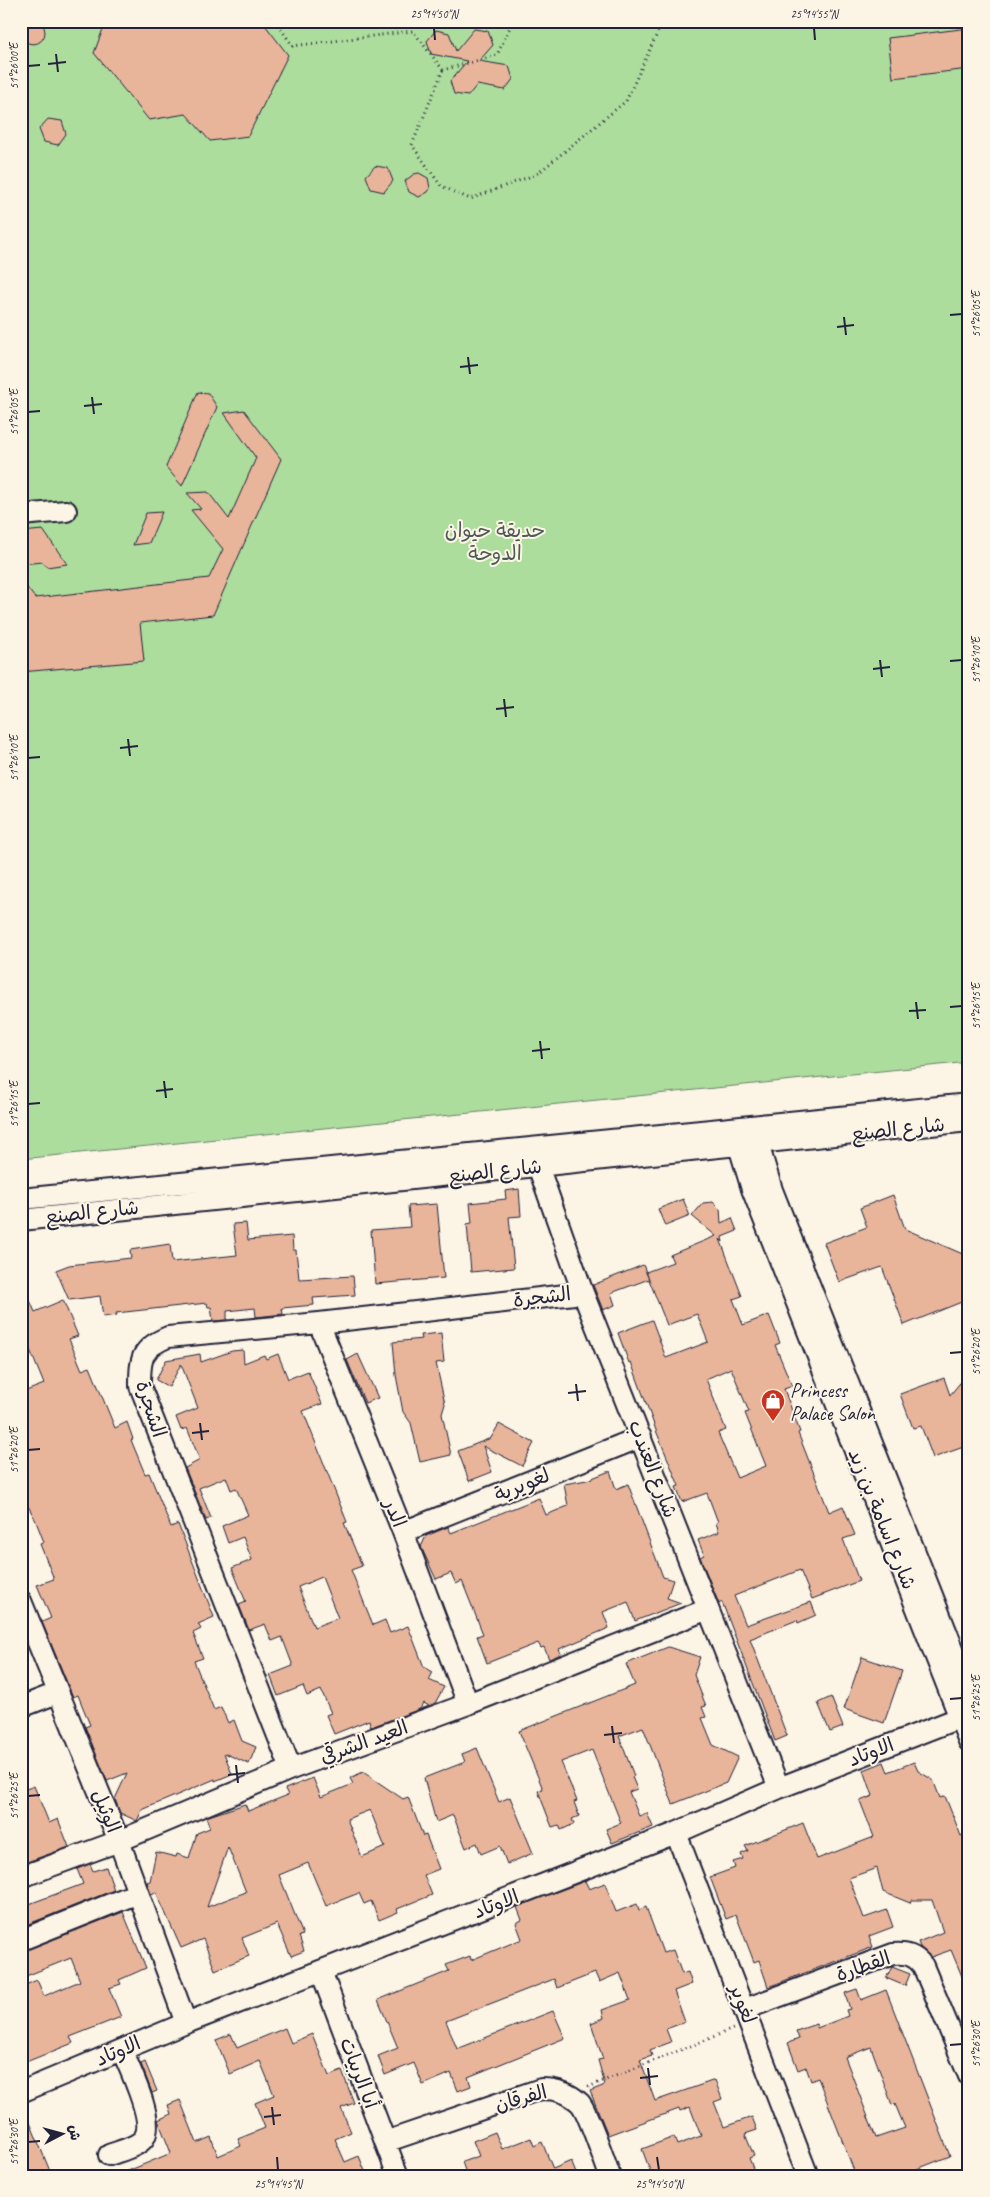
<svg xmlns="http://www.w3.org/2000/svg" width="990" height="2197" font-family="Caveat,'Playpen Sans Arabic',sans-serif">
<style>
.green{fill:#addd9d;stroke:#68806c}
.building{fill:#e8b59b;stroke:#22223b;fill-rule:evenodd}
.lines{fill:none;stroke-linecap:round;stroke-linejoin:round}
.minor-casing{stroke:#22223b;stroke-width:24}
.path{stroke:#22223b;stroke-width:3;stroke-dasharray:1 4;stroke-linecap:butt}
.minor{stroke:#fcf5e5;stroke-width:20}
.ticks{fill:none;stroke:#22223b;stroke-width:2}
.labels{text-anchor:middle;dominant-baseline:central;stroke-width:4;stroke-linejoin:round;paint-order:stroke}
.park-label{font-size:20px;fill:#4c5a58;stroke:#fcf5e5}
.street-label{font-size:20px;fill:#22223b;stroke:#fcf5e5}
.poi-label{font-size:20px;fill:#22223b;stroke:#fcf5e5;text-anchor:start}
.neatline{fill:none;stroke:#22223b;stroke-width:2}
.ticks-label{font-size:12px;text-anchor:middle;fill:#22223b}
</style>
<rect width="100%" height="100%" fill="#fcf5e5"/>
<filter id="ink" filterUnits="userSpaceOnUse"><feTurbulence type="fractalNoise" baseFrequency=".02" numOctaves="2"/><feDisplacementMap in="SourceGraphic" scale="10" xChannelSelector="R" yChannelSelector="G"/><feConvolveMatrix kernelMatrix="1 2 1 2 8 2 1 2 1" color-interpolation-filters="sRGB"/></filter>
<g filter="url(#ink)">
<path class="green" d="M21 21H969V1062L21 1159Z"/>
<path class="building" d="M21 32a12 12 0 1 1 24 0a12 12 0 1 1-24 0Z
M106 21H262L288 55 248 136 210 141 186 114 149 120 94 53Z
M969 28V69L893 78 888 38Z
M474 29 488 31 493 45 479 61 509 66 513 79 505 90 477 85 468 96 454 94 450 81 467 61 431 54 427 41 436 30 449 33 456 51Z
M48 119 62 121 66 134 58 145 44 142 39 129Z
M375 166 388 168 393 181 384 192 371 189 366 176Z
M419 173 428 178 430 188 428 192 419 197 409 192 405 181 414 174Z
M198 392 208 393 217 407 182 486 166 467Z
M244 410 281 459 213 615 140 623 144 661 21 672V580L35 598 209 578 223 549 191 510 201 509 187 493 208 492 229 519 256 458 224 413Z
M162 512 149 543 133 545 146 513Z
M43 530 67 564 47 567 43 562 21 564V532Z
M519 1189 521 1216 509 1217 514 1268 471 1272 467 1224 472 1223 470 1203 506 1199 505 1191Z
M893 1195 905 1229 965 1255 969 1263V1299L904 1325 882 1267 839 1282 824 1243 867 1227 860 1208Z
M683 1199 690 1216 665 1226 658 1209Z
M713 1202 720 1209 721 1223 732 1218 737 1231 722 1237 723 1242 720 1239 742 1296 733 1299 743 1325 769 1315 780 1343 775 1345 792 1386 784 1389 800 1432 798 1433 829 1512 843 1506 855 1535 843 1539 859 1581 812 1599 800 1570 734 1596 746 1625 811 1602 816 1615 798 1623 797 1620 750 1639 787 1736 775 1741 722 1602 719 1604 700 1557 704 1555 698 1540 719 1532 716 1523 718 1522 707 1493 682 1502 676 1487 679 1486 657 1433 631 1362 629 1363 618 1333 652 1320 666 1358 708 1342 697 1314 667 1325 646 1272 673 1262 670 1255 716 1236 692 1216 703 1203ZM731 1368 749 1412 745 1413 766 1466 737 1478 718 1433 726 1430 706 1379Z
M437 1204 444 1278 375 1284 371 1230 410 1227 408 1206Z
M246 1223 248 1240 292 1236 293 1250H296L299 1279 353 1276 355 1295 313 1298 314 1305 282 1308 283 1314 256 1317 255 1308 227 1311V1320L213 1321 211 1307H208L207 1303 116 1313 117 1315 103 1317 100 1296 69 1300 56 1270 69 1265 131 1258 130 1250 170 1244 172 1262 237 1255 233 1224Z
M643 1265 649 1279 611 1293 615 1305 603 1310 593 1285Z
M21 1280 35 1312 63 1300 78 1336 69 1339 82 1370 90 1367 115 1428 127 1422 133 1439 131 1440 145 1474 149 1473 171 1527 178 1524 214 1617 198 1624 201 1629 193 1633 203 1658 194 1661 214 1710 221 1707 228 1723 234 1720 242 1741 256 1747 249 1764 224 1753 232 1774 215 1781V1779L142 1810 137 1821 120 1813 115 1799 127 1773 107 1781 85 1727 90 1725 78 1695 73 1697 42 1622 51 1618 37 1585 54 1579 40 1544 44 1542 35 1519 28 1506 21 1508V1393L44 1384 21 1328Z
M441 1333 444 1362 436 1363 445 1404 442 1414 451 1455 420 1462 411 1423 403 1412 396 1375 393 1342 422 1339 421 1335Z
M243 1350 244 1363 264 1355 266 1359 278 1354 288 1379 308 1371 322 1404 303 1411 347 1522 344 1523 362 1566 351 1570 373 1625 385 1620 390 1633 408 1626 424 1667 433 1672 429 1680 444 1687 435 1703 429 1706 424 1703 420 1709 371 1727 369 1720 334 1734 326 1715 331 1713 321 1690 307 1696 303 1686 278 1696 270 1675 293 1666 282 1637 272 1641 265 1624 249 1630 239 1605 246 1602 232 1568 252 1560 243 1537 228 1543 222 1526 248 1515 236 1488 231 1490 226 1477 199 1488 211 1518 206 1520 185 1468 200 1460 187 1428 181 1430 176 1417 198 1408 181 1364 169 1387 156 1380 166 1360 200 1354 201 1362 232 1351ZM322 1577 338 1618 314 1627 298 1587Z
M358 1354 378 1398 365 1403 347 1360Z
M969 1372V1445L933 1458 921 1426 913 1428 900 1394 944 1378 950 1395Z
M499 1424 534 1443 522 1466 483 1446 492 1472 469 1481 458 1451 491 1438Z
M610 1471 616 1489 628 1484 663 1577 673 1580 667 1598 681 1603 635 1621 628 1602 603 1612 609 1628 559 1649 561 1654 549 1659 544 1647 541 1648 538 1643 487 1663 477 1636 483 1634 462 1581 456 1584 451 1573 436 1579 421 1547 426 1536 448 1527 451 1533 539 1498 546 1515 568 1506 564 1484 587 1480Z
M668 1647 700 1657 694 1675 706 1706 702 1707 706 1717 702 1718 713 1745 738 1757 726 1783 673 1804 643 1727 619 1736 634 1776 632 1777 637 1789 629 1792 639 1816 647 1813 653 1827 612 1843 606 1829 621 1823 592 1750 561 1762 577 1801 574 1802 579 1816 572 1819 574 1824 561 1830 559 1825 552 1827 538 1791 543 1789 519 1731 635 1685 626 1664Z
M862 1657 902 1671 884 1723 844 1709Z
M831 1697 843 1727 830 1732 818 1703Z
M477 1748 499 1802 510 1797 533 1853 507 1864 500 1846 481 1854 477 1843 466 1848 453 1815 436 1822 424 1778 465 1762 462 1754Z
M884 1762 888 1772 914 1762 918 1771 933 1780 940 1798 945 1796 961 1836 963 1835 969 1850V1993L951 1950 931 1957 920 1947 918 1942 943 1932 932 1900H911L910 1903 883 1892 877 1868 849 1878 864 1918 887 1910 893 1927 869 1936 873 1947 768 1987 759 1960 754 1962 736 1915 726 1919 710 1877 735 1868 733 1862 743 1859 741 1854 748 1851 745 1846 803 1823 817 1859 874 1837 860 1801 873 1796 864 1770Z
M363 1772 403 1799 408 1797 423 1836 426 1835 439 1869 424 1875 432 1895 397 1909 398 1912 379 1920 371 1901 364 1904 359 1893 326 1906 308 1863 279 1875 303 1935 299 1936 304 1951 291 1956 277 1924 242 1938 249 1956 215 1970 203 1939 181 1948 156 1892 151 1894 147 1882 150 1881 156 1852 176 1857 177 1854 189 1858 197 1833 210 1828 206 1817 245 1804 248 1811 288 1795 285 1789 313 1778 321 1797 353 1784 350 1778ZM370 1810 385 1847 362 1857 347 1819ZM228 1847 246 1892 207 1907Z
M34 1786 49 1823 58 1819 69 1847 21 1864V1791Z
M90 1864 93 1871 106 1867 114 1890 21 1927V1907L83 1884 77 1869Z
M585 1881 589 1889 605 1883 616 1912 637 1904 639 1910 646 1907 663 1953 673 1950 682 1974 688 1972 692 1984 674 1991 685 2022 666 2029 671 2042 650 2050 652 2056 640 2060 655 2101 715 2080 722 2099 714 2102 724 2127 752 2117 757 2130 745 2134 754 2156 749 2158 756 2176H652L642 2149 674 2137 677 2145 701 2136 690 2107 680 2111 679 2109 608 2135 590 2091 605 2085 598 2060 603 2059 591 2023 604 2018 602 2010 630 2000 620 1973 599 1982 595 1973 557 1988 554 1979 446 2021 457 2049 553 2011 565 2038 468 2077 471 2086 458 2091 451 2073 423 2085 414 2063 385 2075 378 2056 398 2048 378 2000 449 1971 446 1965 470 1956 471 1960 522 1939 516 1923 522 1920 517 1907Z
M123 1912 146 1968 119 1980 121 1984 109 1988 121 2017 70 2037 73 2043 21 2064V1987L37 1980 44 1996 80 1981 71 1958 26 1976 21 1963V1952Z
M892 1967 910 1974 905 1986 886 1978Z
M857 1989 861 2000 886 1990 950 2156 899 2176H856L818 2078 811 2081 806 2067 798 2070 788 2043 799 2039 796 2031 816 2024 817 2028 848 2016 846 2010 850 2009 845 1993ZM871 2047 892 2105 895 2104 905 2128 876 2138 845 2057Z
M285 2028 291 2043 312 2034 329 2076 342 2071 354 2103 341 2108 351 2132 335 2139 345 2162 359 2156 365 2171 352 2176H227L225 2170 210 2176H116L171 2153 158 2120 171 2114 168 2105 180 2100 197 2143 211 2137 218 2156 241 2146 238 2139 265 2128 255 2103 274 2095 260 2061 230 2074 216 2040 231 2034 237 2048Z
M145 2062 157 2091 152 2093 141 2064Z
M22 2103 52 2176H30L21 2155Z
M495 2132 502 2149 531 2138 534 2146 542 2142 553 2169 571 2161 577 2176H467L462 2162 479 2156 473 2141Z"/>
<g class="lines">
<g class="minor-casing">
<path id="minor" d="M21 515 66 511
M758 1130V1144L772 1190 969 1689
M738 1134 739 1146 752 1189 969 1741
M538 1153V1166L583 1293 779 1788
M21 1199 969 1104
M21 1220 969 1121
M319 1323 403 1532 468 1704
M403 1532 641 1437
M21 1601 119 1841 186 2023
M21 1707 57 1693
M291 1769 140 1386C140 1358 141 1348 168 1337L319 1323 583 1293
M676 1833 808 2176
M21 1877 119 1841 291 1769 468 1704 708 1609
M21 1940 138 1893
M321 1971 398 2176
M745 2009 893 1954C906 1953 915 1955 923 1966L969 2076
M21 2092 186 2023 676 1833 779 1788 969 1714
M385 2142 541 2089C556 2089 568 2092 580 2103 587 2110 605 2162 610 2176
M109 2155C119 2151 138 2147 144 2138 156 2121 129 2068 122 2050"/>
</g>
<path class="path" d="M275 21 293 46 413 31 443 70 497 55 513 21
M443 70 412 145 441 186 470 199 537 174 626 101 663 21
M588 2087 733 2029"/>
<use href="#minor" class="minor"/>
</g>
</g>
<path class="ticks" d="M434 28 435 40M814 28 815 40M56 54 58 72M48 64 66 62M28 66 40 65M950 315 962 314M844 317 846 335M837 327 854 325M468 357 470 374M460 367 478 365M92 397 94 414M84 406 102 404M28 412 40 411M880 660 882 677M950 661 962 660M873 669 890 667M504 699 506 717M496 709 514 707M128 739 130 756M120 748 138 746M28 758 40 757M916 1002 918 1019M950 1007 962 1006M909 1011 926 1010M540 1041 542 1059M532 1051 550 1049M164 1081 166 1098M156 1091 173 1089M28 1104 40 1103M950 1353 962 1352M576 1384 578 1401M568 1393 586 1391M200 1423 202 1440M192 1433 209 1431M28 1450 40 1449M950 1699 962 1698M612 1726 614 1743M604 1735 622 1733M236 1765 238 1783M228 1775 245 1773M28 1796 40 1795M950 2045 962 2044M648 2068 650 2085M640 2078 658 2076M272 2107 274 2125M264 2117 281 2115M28 2142 40 2141M277 2157 278 2170M657 2157 659 2170"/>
<defs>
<g id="shop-pin" transform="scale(1.25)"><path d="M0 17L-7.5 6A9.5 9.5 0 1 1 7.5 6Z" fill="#c8321e" stroke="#fcf5e5"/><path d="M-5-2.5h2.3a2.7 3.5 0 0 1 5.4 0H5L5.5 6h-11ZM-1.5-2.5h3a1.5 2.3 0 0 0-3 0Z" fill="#fff"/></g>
</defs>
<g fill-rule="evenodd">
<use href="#shop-pin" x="773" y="1401"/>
</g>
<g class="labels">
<g class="park-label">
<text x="495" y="530">حديقة حيوان<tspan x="495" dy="23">الدوحة</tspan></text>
</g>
<g class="street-label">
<text transform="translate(898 1129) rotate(-6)">شارع الصنع</text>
<text transform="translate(495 1171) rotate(-6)">شارع الصنع</text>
<text transform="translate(92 1212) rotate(-6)">شارع الصنع</text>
<text transform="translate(542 1297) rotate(-7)">الشجرة</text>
<text transform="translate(151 1409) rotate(72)">الشجرة</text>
<text transform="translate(653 1469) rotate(69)">شارع العندب</text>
<text transform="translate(522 1485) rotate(-22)">لغويرية</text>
<text transform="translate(395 1513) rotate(68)">الدر</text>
<text transform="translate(882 1519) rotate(68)">شارع اسامة بن زيد</text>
<text transform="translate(364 1742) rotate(-20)">العيد الشرقي</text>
<text transform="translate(871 1752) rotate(-21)">الاوتاد</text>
<text transform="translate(106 1811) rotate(67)">الوثيل</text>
<text transform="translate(496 1904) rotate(-21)">الاوتاد</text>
<text transform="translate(863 1966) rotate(-19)">القطارة</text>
<text transform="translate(743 2004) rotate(69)">لغوير</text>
<text transform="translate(118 2051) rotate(-23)">الاوتاد</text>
<text transform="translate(359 2073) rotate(69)">أبا الربيات</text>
<text transform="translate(521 2098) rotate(-15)">الفرقان</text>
</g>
<g class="poi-label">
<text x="790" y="1390">Princess<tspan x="790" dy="23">Palace Salon</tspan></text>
</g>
</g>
<rect width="990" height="2197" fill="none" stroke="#fcf5e5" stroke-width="55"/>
<g transform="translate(62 2134) rotate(84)" stroke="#fcf5e5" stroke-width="4" paint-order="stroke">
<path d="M0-4L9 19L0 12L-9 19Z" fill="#22223b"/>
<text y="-8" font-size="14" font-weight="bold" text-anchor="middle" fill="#22223b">ش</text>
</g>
<rect x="28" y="28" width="934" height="2142" class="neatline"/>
<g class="ticks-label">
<text x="434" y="18">25°14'50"N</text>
<text x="814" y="18">25°14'55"N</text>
<text transform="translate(14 66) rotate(-90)" y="4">51°26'00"E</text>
<text transform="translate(976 314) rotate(-90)" y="4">51°26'05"E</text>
<text transform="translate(14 412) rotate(-90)" y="4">51°26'05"E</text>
<text transform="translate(976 660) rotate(-90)" y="4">51°26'10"E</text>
<text transform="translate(14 758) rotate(-90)" y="4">51°26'10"E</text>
<text transform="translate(976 1006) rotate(-90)" y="4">51°26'15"E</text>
<text transform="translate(14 1104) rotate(-90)" y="4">51°26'15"E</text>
<text transform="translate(976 1352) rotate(-90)" y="4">51°26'20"E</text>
<text transform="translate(14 1450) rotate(-90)" y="4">51°26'20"E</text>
<text transform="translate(976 1698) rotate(-90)" y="4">51°26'25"E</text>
<text transform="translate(14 1796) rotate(-90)" y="4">51°26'25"E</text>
<text transform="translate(976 2044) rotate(-90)" y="4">51°26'30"E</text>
<text transform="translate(14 2142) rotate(-90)" y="4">51°26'30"E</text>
<text x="278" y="2188">25°14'45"N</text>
<text x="659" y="2188">25°14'50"N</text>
</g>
</svg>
